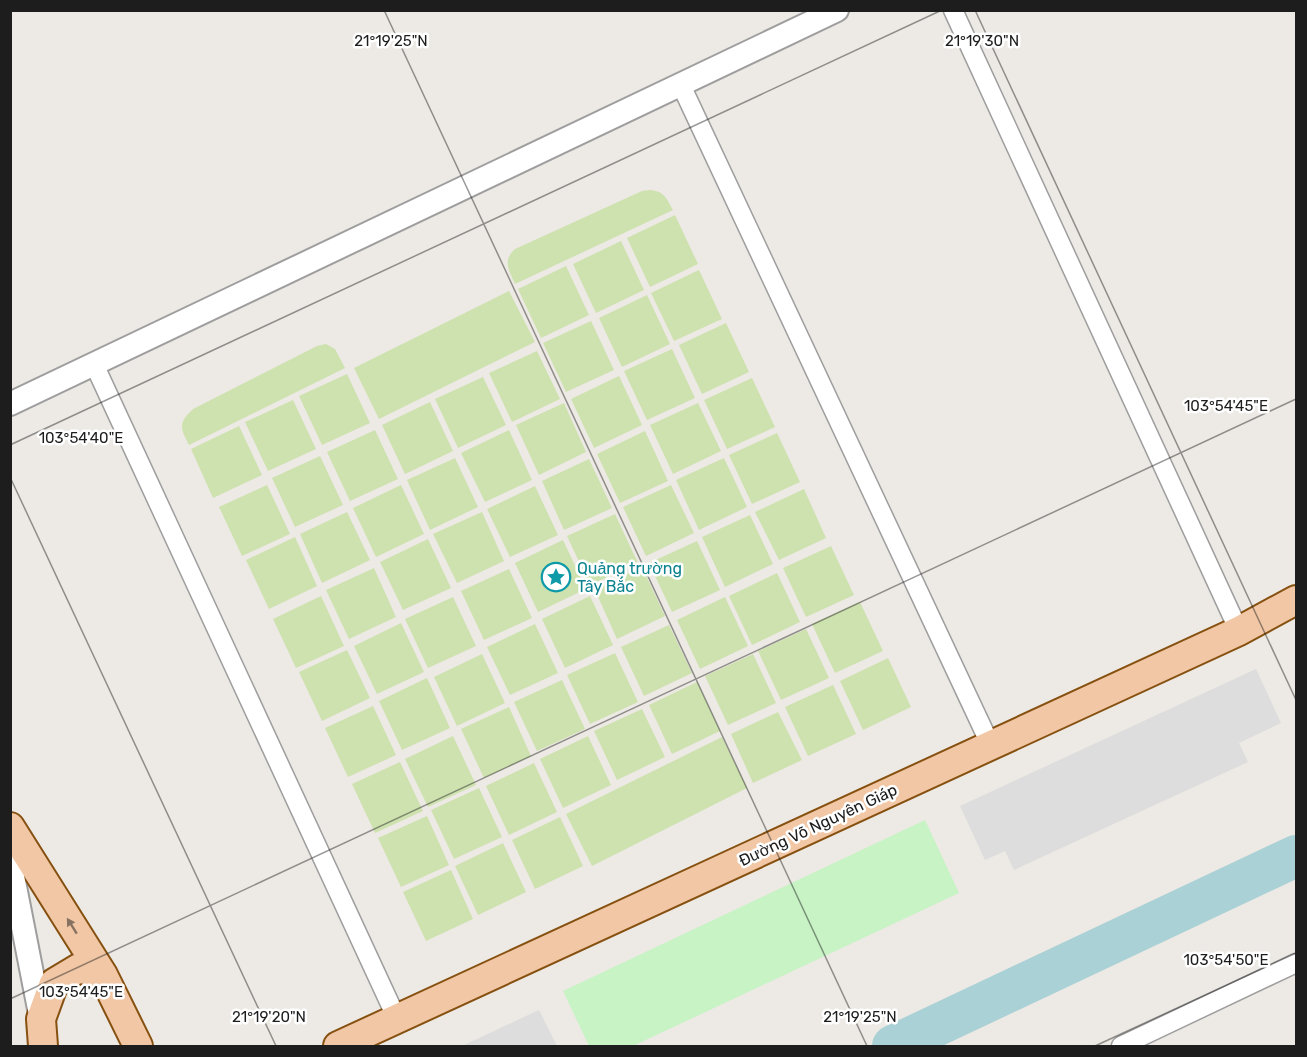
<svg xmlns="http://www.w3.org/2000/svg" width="1307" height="1057" font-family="Rubik,sans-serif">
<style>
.grass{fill:#cee2af}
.park{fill:#c7f3c5}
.parking{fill:#ddd}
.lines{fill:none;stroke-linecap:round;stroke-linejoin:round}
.river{stroke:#a9d1d6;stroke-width:42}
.minor-casing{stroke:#9e9e9e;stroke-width:21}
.tertiary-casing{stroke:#9e9e9e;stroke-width:26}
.primary-casing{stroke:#865110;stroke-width:32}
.minor{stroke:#fff;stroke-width:18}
.tertiary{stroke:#fff;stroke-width:22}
.primary{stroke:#f1c7a5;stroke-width:28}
.oneway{fill:#877261}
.ticks{fill:none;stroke:#1d1d1d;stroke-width:1.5;stroke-opacity:0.45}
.labels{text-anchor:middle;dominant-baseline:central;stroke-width:5;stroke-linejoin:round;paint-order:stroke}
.culture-label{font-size:16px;fill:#0d838f;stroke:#fff;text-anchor:start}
.street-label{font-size:16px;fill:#1d1d1d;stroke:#fff}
.ticks-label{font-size:15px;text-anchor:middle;fill:#1d1d1d;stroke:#fff;stroke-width:5;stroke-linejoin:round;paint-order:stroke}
</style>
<rect width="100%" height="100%" fill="#ede9e4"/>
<path class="grass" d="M650 190C664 191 667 199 673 210L515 284C509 270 502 261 515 249L642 191Z
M675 215 698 264 650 287 627 238Z
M621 241 644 290 596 313 573 264Z
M566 266 589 315 541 338 518 289Z
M699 270 722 319 674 341 651 293Z
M509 291 535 342 379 419 354 368Z
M647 295 670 344 622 367 599 318Z
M591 321 614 370 566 392 543 343Z
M726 323 749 372 702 394 679 345Z
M326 344 335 349 345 368 189 445C180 428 178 423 193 409L317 346Z
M672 349 695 398 647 420 624 371Z
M537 351 560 399 512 422 489 373Z
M347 374 370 423 322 445 299 396Z
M619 376 642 425 594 448 571 399Z
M483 377 506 425 458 448 435 399Z
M752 378 775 427 727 449 704 400Z
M293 400 316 449 268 471 245 422Z
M430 402 453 451 405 474 382 425Z
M564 403 586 452 539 475 516 425Z
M698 403 721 451 673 474 650 425Z
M239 426 262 475 213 498 191 449Z
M375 430 398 479 350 501 327 452Z
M509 430 532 480 485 502 461 453Z
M645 431 668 481 620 503 597 454Z
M777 433 800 482 752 504 729 455Z
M320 456 343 505 295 527 272 478Z
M455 458 478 507 430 530 407 480Z
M724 458 747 507 699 530 676 480Z
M589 459 612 508 564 530 542 481Z
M267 485 290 534 242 556 219 507Z
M401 485 424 534 376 557 353 508Z
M671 485 694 533 646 556 623 507Z
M535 486 558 535 510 557 487 509Z
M804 489 826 538 779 560 755 512Z
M347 512 370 560 322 583 300 534Z
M482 512 504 561 457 583 433 534Z
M615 514 638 563 590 585 567 536Z
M750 515 773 564 725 587 702 537Z
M295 537 317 586 269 609 246 560Z
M428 539 451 588 403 610 380 562Z
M563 540 586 589 538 612 515 563Z
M697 541 720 590 672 612 649 563Z
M831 546 854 595 806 617 783 568Z
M642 567 665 616 617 639 595 590Z
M374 568 396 617 349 639 326 590Z
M509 569 532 618 484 640 461 591Z
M777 573 800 622 752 645 729 596Z
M321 596 344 646 296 668 273 619Z
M590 596 613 645 565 668 542 619Z
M453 597 476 646 428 668 405 619Z
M725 597 748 646 700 669 677 620Z
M860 602 883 651 835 673 812 624Z
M401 623 424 672 377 694 354 646Z
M535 624 558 673 510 695 487 647Z
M669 625 692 673 644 696 621 647Z
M806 629 829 678 781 700 758 651Z
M347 650 370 698 322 721 299 672Z
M615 653 638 702 590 724 567 675Z
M482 654 505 703 457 726 434 677Z
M753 654 776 703 728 725 705 676Z
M888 658 911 707 863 730 840 681Z
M427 678 450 728 402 750 379 701Z
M562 680 585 729 537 751 514 702Z
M697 682 720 731 672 754 649 705Z
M833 685 856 734 808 756 785 707Z
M373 706 396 755 348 777 325 728Z
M509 707 531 756 484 778 461 729Z
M642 709 665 757 617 780 594 731Z
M778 712 802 760 753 783 731 734Z
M453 736 476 785 428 807 405 759Z
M588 736 611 785 563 808 540 759Z
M722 737 747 788 592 866 566 814Z
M400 762 423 811 375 833 352 784Z
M534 763 557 812 509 835 486 786Z
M479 788 502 837 454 859 431 810Z
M427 816 449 865 401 887 378 838Z
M560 817 583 866 535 889 512 840Z
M503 843 526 892 478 915 455 866Z
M451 870 473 919 426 941 403 892Z"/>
<path class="park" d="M925 820 959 893 633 1046H589L563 991Z"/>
<path class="parking" d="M1256 669 1281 723 1239 743 1248 762 1014 870 1005 851 985 860 960 806Z
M539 1010 557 1046H462Z"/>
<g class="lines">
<path class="river" d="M893 1046 1296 856"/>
<g class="minor-casing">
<path id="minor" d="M953 10 1239 631
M681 85 991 746
M94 364 397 1019
M1121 1046 1296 963"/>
</g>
<g class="tertiary-casing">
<path id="tertiary" d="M10 404 837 10
M10 861 41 1019"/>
</g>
<g class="primary-casing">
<path id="primary" d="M10 827 103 975 138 1046
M43 1046 41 1019 54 983 79 968 103 975
M338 1046 1239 631 1296 600"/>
</g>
<use href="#minor" class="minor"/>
<use href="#tertiary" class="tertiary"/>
<use href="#primary" class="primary"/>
</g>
<defs><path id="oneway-solid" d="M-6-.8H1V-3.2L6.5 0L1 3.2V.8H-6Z" transform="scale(1.5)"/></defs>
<use class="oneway" href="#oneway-solid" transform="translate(72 926) rotate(-122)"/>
<path class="ticks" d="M384 10 867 1046M975 10 1296 700M10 445 942 10M10 477 276 1046M10 999 1296 399M1095 1046 1296 953"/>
<defs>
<g id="sight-ring" transform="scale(1.5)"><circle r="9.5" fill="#fff" stroke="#0f9aa8" stroke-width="1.5"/><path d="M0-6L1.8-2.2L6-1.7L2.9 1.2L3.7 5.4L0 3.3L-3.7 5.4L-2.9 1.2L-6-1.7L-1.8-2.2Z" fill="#0f9aa8"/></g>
</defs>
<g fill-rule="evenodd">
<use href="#sight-ring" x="556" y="577"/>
</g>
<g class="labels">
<g class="culture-label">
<text x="577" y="568">Quảng trường<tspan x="577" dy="18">Tây Bắc</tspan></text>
</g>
<g class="street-label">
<text transform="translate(818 825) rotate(-25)">Đường Võ Nguyên Giáp</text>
</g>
</g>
<g class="ticks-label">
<text x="391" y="46">21°19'25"N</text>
<text x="982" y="46">21°19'30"N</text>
<text x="1226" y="411">103°54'45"E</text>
<text x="81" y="443">103°54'40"E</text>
<text x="1226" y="965">103°54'50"E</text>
<text x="81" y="997">103°54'45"E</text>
<text x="269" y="1022">21°19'20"N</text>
<text x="860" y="1022">21°19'25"N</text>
</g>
<rect width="1307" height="1057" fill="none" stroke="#1d1d1d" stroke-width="24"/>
</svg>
